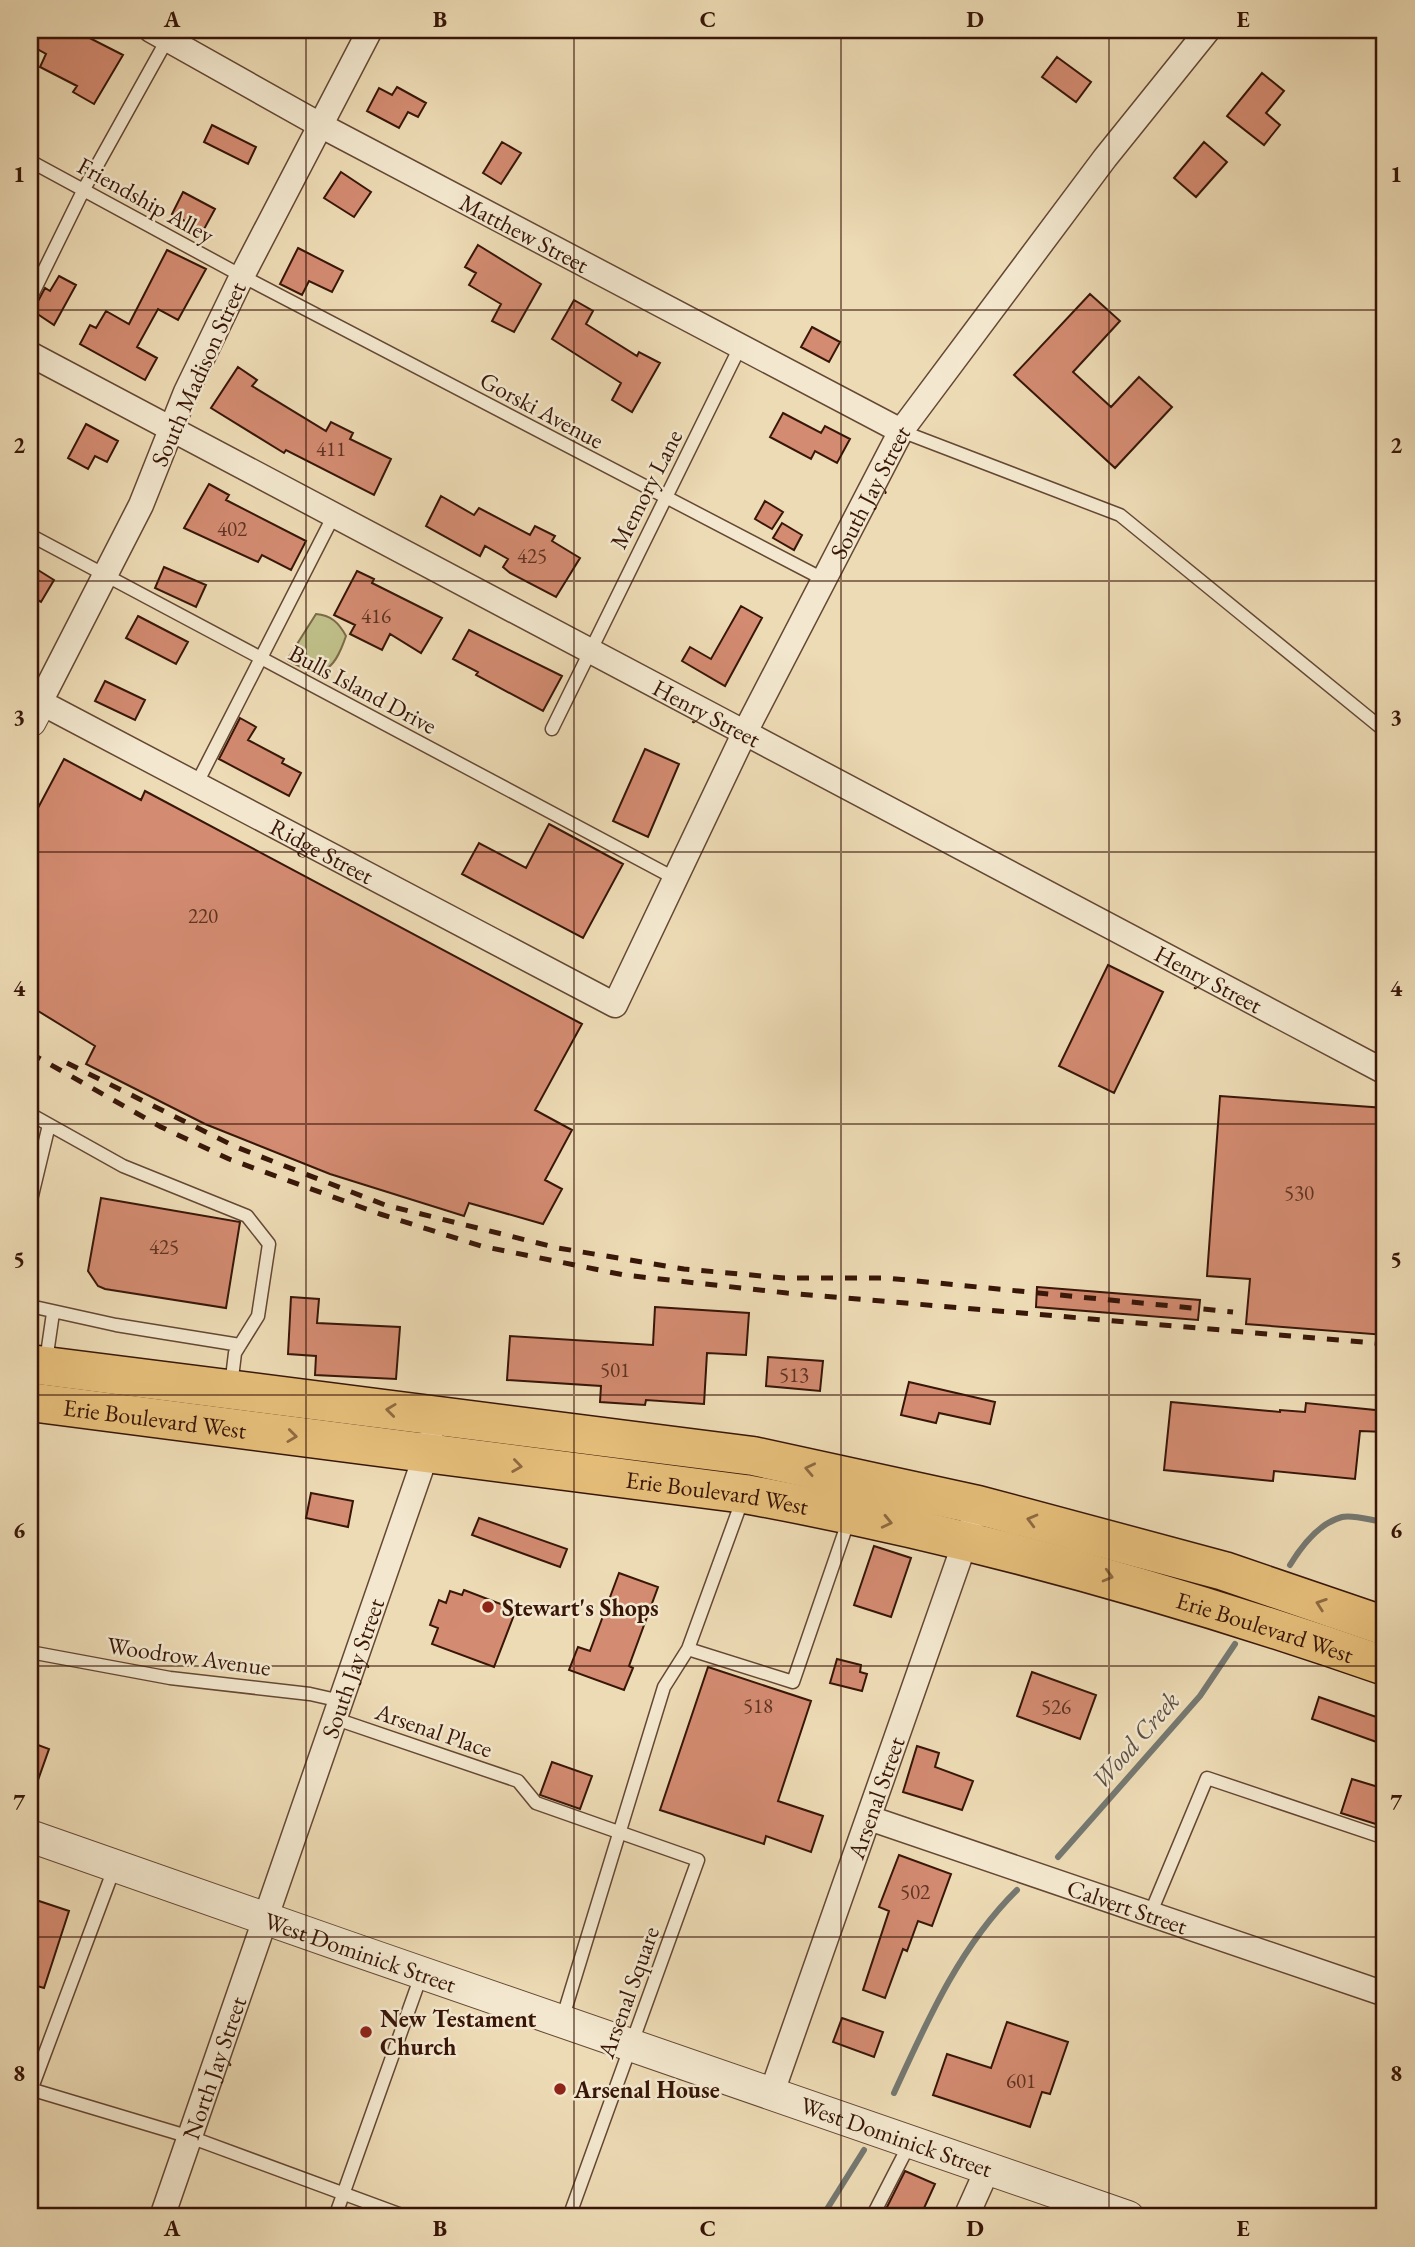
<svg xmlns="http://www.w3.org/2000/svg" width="1415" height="2247" font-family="'EB Garamond',serif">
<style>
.green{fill:#bfbe88;stroke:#7c6a48;stroke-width:2}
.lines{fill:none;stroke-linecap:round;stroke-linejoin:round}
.stream{stroke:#757871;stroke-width:6}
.building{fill:#d38b71;stroke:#381608;stroke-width:2}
.service-casing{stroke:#654733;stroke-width:15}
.minor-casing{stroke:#654733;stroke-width:27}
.tertiary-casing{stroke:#654733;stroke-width:34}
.primary-casing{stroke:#381608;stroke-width:41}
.service{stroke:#f3e8cf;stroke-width:12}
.minor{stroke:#f3e8cf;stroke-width:24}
.tertiary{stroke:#f3e8cf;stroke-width:32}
.primary{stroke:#e6be7a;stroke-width:38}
.rail{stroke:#381608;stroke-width:5;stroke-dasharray:12 12;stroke-linecap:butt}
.oneway{stroke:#8f6a41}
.grid{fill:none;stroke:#381608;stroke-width:2;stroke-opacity:0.55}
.poi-dot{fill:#8f2418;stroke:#f3e8cf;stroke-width:2.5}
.labels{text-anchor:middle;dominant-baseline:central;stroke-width:5;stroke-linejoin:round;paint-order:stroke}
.number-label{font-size:21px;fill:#5f3322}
.street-label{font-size:24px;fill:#381608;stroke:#f3e8cf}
.poi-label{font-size:24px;font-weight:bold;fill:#381608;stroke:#f3e8cf;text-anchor:start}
.water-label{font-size:26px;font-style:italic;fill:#5b4f45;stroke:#f3e8cf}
.neatline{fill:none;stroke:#381608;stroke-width:2.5}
.grid-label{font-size:23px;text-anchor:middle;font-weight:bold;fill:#381608}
</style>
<rect width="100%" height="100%" fill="#eddbb5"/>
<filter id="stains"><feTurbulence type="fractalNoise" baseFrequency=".00286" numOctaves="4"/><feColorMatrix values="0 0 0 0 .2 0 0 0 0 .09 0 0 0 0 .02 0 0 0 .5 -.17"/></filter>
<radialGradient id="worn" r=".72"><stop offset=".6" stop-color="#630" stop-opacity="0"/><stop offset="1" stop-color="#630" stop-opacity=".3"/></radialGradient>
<path class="green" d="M316 614C331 615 339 623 346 636 333 674 322 679 287 660Z"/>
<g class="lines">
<path class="stream" d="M1290 1565C1301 1547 1319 1523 1342 1517 1353 1514 1373 1521 1385 1522
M1058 1857 1200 1696 1235 1644
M894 2093C927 2021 960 1946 1017 1890
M822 2217 864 2150"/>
</g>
<path class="building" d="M30 30H74L123 55 94 104 73 92 77 86 40 67 46 54 30 45Z
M1057 57 1091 82 1076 102 1042 77Z
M1262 73 1284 91 1266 113 1280 125 1264 145 1227 116Z
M397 87 426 103 418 117 408 112 399 128 367 111 379 88 392 95Z
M212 125 256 147 248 164 204 142Z
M502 142 521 153 501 184 483 173Z
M1204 142 1227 162 1196 197 1174 178Z
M341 172 371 192 354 217 324 198Z
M183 192 215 209 203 231 172 214Z
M478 245 541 284 514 332 492 321 501 304 469 285 476 273 465 267Z
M298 248 343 271 332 292 309 281 302 295 280 284Z
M167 250 206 269 178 320 158 309 137 347 157 358 145 380 80 344 90 325 96 328 106 311 129 324Z
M59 276 76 285 54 325 30 309 37 303 45 288 50 291Z
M1090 294 1120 321 1073 372 1111 407 1139 377 1172 407 1115 468 1014 375Z
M574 300 593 311 586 324 637 356 639 352 660 363 632 412 612 400 621 383 552 339Z
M812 327 840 342 829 362 801 347Z
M238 367 257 380 252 386 326 431 331 422 353 433 350 439 391 459 374 495 286 450 284 453 211 408Z
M783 413 821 433 825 426 850 439 837 463 815 451 811 459 770 437Z
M86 424 118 441 107 462 95 456 88 469 68 458Z
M209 484 229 495 226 500 306 541 291 570 262 555 258 562 184 528Z
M441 496 474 515 479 508 530 535 535 526 555 536 552 541 580 558 556 597 510 573 503 567 508 559 485 546 480 556 426 526Z
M765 501 783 512 772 529 755 519Z
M782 523 802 535 794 550 773 538Z
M30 565 54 580 41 602 30 596Z
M164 567 206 585 196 607 155 588Z
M357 571 374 579 372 583 442 618 421 653 390 634 382 650 350 634 355 625 334 615Z
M741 606 762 618 725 686 682 661 690 647 711 659Z
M138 616 188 642 176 664 126 638Z
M469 630 562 676 543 711 476 675 478 672 453 659Z
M105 681 145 700 135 720 95 701Z
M240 718 256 727 248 740 284 759 282 763 301 773 289 796 219 759Z
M645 749 679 764 648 837 613 821Z
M64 759 141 800 145 791 582 1024 535 1110 572 1130 545 1180 562 1189 543 1224 469 1203 464 1216 330 1174 205 1124 86 1064 95 1046 30 1006V823Z
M549 824 623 864 583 938 462 874 479 843 526 868Z
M1108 965 1163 992 1114 1093 1059 1066Z
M1220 1096 1385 1108V1335L1246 1324 1250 1279 1207 1276Z
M101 1198 240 1222 226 1308 105 1289 98 1286 88 1271Z
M1037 1287 1200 1300 1198 1320 1036 1307Z
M291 1297 319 1299 317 1323 400 1327 396 1379 315 1375 316 1356 288 1354Z
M655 1307 749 1313 746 1355 707 1353 704 1404 646 1400 645 1405 600 1402 601 1386 507 1380 510 1336 653 1345Z
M768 1357 823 1361 820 1391 766 1386Z
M909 1382 995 1402 990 1424 939 1413 936 1423 901 1415Z
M1171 1402 1280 1412V1410L1305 1412 1306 1403 1385 1411V1432L1360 1431 1355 1479 1274 1471 1273 1481 1164 1470Z
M311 1493 353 1501 348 1527 306 1518Z
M479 1518 567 1549 560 1567 472 1535Z
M874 1546 911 1558 891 1617 854 1605Z
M619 1573 658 1587 629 1666 633 1668 624 1690 569 1670 578 1647 590 1651Z
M464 1590 506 1606 504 1612 514 1615 494 1667 432 1644 438 1628 430 1625 439 1600 446 1603 450 1591 462 1595Z
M837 1659 861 1665 860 1672 867 1674 862 1691 830 1683Z
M708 1667 811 1701 778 1801 823 1816 811 1852 766 1836 764 1844 660 1810Z
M1032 1672 1096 1695 1080 1739 1017 1716Z
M1319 1697 1385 1720V1745L1312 1719Z
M30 1742 49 1749 32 1797H30Z
M917 1746 939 1753 935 1767 973 1781 962 1810 903 1792Z
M552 1762 592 1776 580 1809 540 1795Z
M1352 1779 1385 1789V1827L1341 1813Z
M899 1855 951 1874 932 1926 918 1921 907 1951 903 1949 885 1998 863 1990 889 1911 879 1907Z
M30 1898 69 1911 44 1988 30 1984Z
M842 2018 883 2032 874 2057 833 2042Z
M1007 2022 1068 2042 1050 2094 1042 2092 1030 2127 933 2095 947 2054 991 2068Z
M905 2171 935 2184 920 2217H882Z"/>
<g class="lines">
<g class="service-casing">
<path id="service" d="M30 161 242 276 823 579
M30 299 84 189 168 38
M901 431 1120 515 1385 731
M30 535 676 879
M552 729 740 347
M196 785 334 515
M30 1114 123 1166 247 1216 269 1244 258 1316 235 1353 231 1386
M30 1204 49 1125
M30 1306 116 1325 240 1345
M46 1361 53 1313
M688 1649 743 1498
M30 1652 170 1678 310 1694 341 1701
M336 1719 518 1781 536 1803 698 1860 569 2217
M1151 1912 1207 1778 1385 1838
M562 2020 664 1687 688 1649 793 1682 849 1519
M30 2089 190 2137 407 2217
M30 2093 115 1866
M335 2217 422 1973
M872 2217 910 2143"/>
</g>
<g class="minor-casing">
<g id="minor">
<path id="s1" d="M151 30 320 125 901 431"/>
<path id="s2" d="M370 30 242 276 186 392 141 505 40 702 615 1005 744 734 901 431 1105 158 1208 30"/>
<path id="s3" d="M30 354 1385 1072"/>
<path id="s4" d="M869 1818 1385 1994"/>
<path id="s5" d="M772 2092 970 1528"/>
<path id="s6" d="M162 2217 431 1440"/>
<path d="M966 2217 988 2168"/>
</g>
</g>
<g class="tertiary-casing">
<g id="tertiary">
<path d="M30 696 40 702 30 721"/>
<path id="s7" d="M30 1836C395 1966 763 2088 1128 2217"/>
</g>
</g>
<g class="primary-casing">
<g id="primary">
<path d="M30 1364 753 1456 978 1505 1224 1571 1385 1626"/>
<path id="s8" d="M30 1402 745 1494C963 1534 1175 1593 1385 1666"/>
</g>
</g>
<use href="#service" class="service"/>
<use href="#minor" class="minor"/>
<use href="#tertiary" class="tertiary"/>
<use href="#primary" class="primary"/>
<path class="rail" d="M30 1053 161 1127 229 1159 380 1214 481 1246 624 1275 787 1293 1385 1344
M67 1063 236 1147 385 1205 558 1248 684 1269 784 1278H886L1233 1312"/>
</g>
<defs><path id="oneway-chevron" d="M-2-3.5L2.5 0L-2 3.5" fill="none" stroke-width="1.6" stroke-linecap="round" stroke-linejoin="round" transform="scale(1.75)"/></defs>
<g class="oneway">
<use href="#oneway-chevron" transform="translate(391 1410) rotate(-173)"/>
<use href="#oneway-chevron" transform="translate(292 1436) rotate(7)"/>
<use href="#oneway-chevron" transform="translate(517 1466) rotate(8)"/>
<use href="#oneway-chevron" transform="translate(810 1469) rotate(-168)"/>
<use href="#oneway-chevron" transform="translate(1032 1520) rotate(-165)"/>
<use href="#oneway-chevron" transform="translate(887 1522) rotate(13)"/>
<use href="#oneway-chevron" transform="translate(1108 1576) rotate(15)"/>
<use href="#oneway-chevron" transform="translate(1321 1604) rotate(-161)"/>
</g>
<path class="grid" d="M306 30V2217M574 30V2217M841 30V2217M1109 30V2217M30 310H1385M30 581H1385M30 852H1385M30 1124H1385M30 1395H1385M30 1666H1385M30 1937H1385"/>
<g class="poi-dot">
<circle cx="488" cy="1607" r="7"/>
<circle cx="366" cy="2032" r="7"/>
<circle cx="560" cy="2089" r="7"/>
</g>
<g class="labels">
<g class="number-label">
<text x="331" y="448">411</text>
<text x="232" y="528">402</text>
<text x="532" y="555">425</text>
<text x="376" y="615">416</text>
<text x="203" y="915">220</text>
<text x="1299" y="1192">530</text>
<text x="164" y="1246">425</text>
<text x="615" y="1369">501</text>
<text x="794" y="1374">513</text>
<text x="758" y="1705">518</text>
<text x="1056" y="1706">526</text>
<text x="915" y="1891">502</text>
<text x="1021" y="2080">601</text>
</g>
<g class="street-label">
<text transform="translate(146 200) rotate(29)">Friendship Alley</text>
<text stroke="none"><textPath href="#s1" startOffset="425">Matthew Street</textPath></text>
<text transform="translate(198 374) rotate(-66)">South Madison Street</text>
<text transform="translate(542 410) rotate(28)">Gorski Avenue</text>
<text transform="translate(646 489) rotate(-63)">Memory Lane</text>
<text stroke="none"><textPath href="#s2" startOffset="1972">South Jay Street</textPath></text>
<text transform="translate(363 689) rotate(28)">Bulls Island Drive</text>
<text stroke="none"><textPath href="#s3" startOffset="766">Henry Street</textPath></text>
<text stroke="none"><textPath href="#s2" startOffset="1068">Ridge Street</textPath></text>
<text stroke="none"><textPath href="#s3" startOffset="1334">Henry Street</textPath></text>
<text stroke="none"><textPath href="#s8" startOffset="126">Erie Boulevard West</textPath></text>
<text stroke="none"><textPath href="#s8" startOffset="693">Erie Boulevard West</textPath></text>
<text stroke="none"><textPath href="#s8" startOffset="1258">Erie Boulevard West</textPath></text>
<text transform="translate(189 1656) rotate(8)">Woodrow Avenue</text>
<text stroke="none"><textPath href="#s6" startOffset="581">South Jay Street</textPath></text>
<text transform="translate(434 1730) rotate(19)">Arsenal Place</text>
<text stroke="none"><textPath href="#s5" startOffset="312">Arsenal Street</textPath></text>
<text stroke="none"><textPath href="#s4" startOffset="273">Calvert Street</textPath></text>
<text stroke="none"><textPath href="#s7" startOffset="350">West Dominick Street</textPath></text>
<text transform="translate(628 1992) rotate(-70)">Arsenal Square</text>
<text stroke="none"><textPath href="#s6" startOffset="158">North Jay Street</textPath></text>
<text stroke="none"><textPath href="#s7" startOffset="917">West Dominick Street</textPath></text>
</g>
<g class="poi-label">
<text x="502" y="1607">Stewart's Shops</text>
<text x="380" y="2018">New Testament<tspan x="380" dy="28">Church</tspan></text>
<text x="574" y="2089">Arsenal House</text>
</g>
<g class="water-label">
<text transform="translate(1135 1740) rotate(-49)">Wood Creek</text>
</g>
</g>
<rect width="1415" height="2247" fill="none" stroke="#eddbb5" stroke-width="77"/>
<rect x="38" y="38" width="1338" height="2170" class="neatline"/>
<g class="grid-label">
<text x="172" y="27">A</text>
<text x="440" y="27">B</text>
<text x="708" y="27">C</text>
<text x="975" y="27">D</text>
<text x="1243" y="27">E</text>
<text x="19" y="182">1</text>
<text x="1396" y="182">1</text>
<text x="19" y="453">2</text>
<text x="1396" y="453">2</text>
<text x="19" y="725">3</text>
<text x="1396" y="725">3</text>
<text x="19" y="996">4</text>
<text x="1396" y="996">4</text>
<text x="19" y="1267">5</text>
<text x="1396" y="1267">5</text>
<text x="19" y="1538">6</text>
<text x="1396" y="1538">6</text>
<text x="19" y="1810">7</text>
<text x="1396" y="1810">7</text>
<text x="19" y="2081">8</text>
<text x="1396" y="2081">8</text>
<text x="172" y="2236">A</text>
<text x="440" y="2236">B</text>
<text x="708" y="2236">C</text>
<text x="975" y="2236">D</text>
<text x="1243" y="2236">E</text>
</g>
<rect width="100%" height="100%" filter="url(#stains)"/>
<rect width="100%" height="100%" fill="url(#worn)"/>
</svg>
